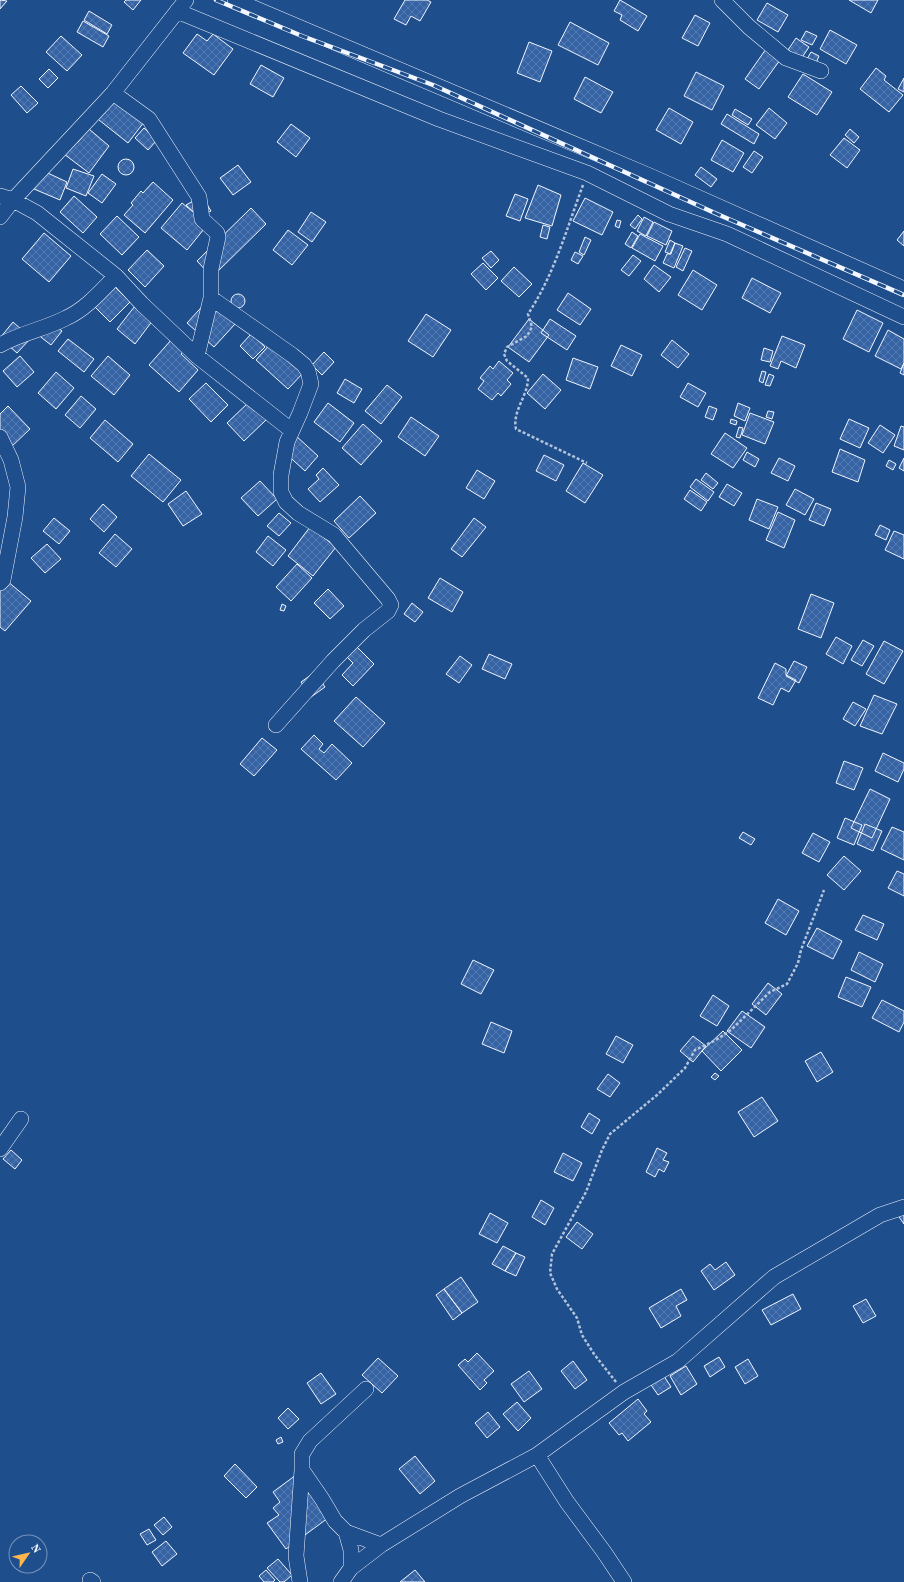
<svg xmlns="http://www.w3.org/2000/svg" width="904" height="1582" font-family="'Source Serif 4',serif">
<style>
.building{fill:url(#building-cross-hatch);stroke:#f2f6ff}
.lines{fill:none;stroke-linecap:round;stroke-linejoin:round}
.minor-casing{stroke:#f2f6ff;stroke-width:16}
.path{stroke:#b3c4dc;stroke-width:2.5;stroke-dasharray:3 2;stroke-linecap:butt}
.minor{stroke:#1f4e8c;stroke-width:15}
.rail-casing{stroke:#f2f6ff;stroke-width:4.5}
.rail{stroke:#1f4e8c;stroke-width:3;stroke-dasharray:9;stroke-linecap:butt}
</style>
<defs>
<pattern id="building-cross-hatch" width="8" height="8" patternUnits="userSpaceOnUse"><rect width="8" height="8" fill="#3563a3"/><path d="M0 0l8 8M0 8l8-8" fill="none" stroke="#537ab1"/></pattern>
</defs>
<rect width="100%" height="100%" fill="#1f4e8c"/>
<path class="building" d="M0 0 7 1 0 9Z
M126 0H141L133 10 124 2Z
M405 0H427L431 2 420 21 411 16 406 25 394 19Z
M620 0 647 16 638 31 620 20 622 15 614 11Z
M849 0H878L871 13Z
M767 3 788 15 778 32 757 20Z
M89 11 112 25 107 34 84 20Z
M695 15 710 23 698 46 682 38Z
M83 21 109 36 103 47 77 32Z
M570 22 609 43 598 65 558 45Z
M830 30 857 45 846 64 820 49Z
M806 31 817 36 812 45 801 40Z
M197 34 207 41 213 34 233 49 214 75 183 53Z
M61 36 82 55 67 71 46 52Z
M796 38 809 47 801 59 788 50Z
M529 42 552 51 540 82 517 73Z
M766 49 780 60 759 89 745 79Z
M811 52 819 56 816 63 807 59Z
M261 65 284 78 273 97 250 84Z
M876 68 886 76 884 80 903 95 889 112 860 89Z
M49 69 58 78 48 88 39 79Z
M696 72 724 86 712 110 684 96Z
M803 74 832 92 817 115 788 97Z
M585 77 613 92 601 113 574 99Z
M904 78V92L898 89Z
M21 86 38 103 27 113 11 95Z
M105 91 144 122 128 143 89 112Z
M669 108 693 122 681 144 656 130Z
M769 108 787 123 775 139 756 125Z
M735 109 752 119 748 125 732 115Z
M727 114 759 134 754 144 721 124Z
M291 124 310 138 296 157 277 142Z
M144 128 157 140 148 150 135 138Z
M89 129 109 146 89 173 64 154 75 140 78 142Z
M850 129 859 137 854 143 845 135Z
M844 138 860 150 847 168 830 155Z
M722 140 744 153 733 172 711 160Z
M754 151 763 157 752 173 743 167Z
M118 167a8 8 0 1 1 16 0a8 8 0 1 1-16 0Z
M238 165 251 182 233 195 220 178Z
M701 167 717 179 711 187 695 175Z
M39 169 67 182 60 200 27 186Z
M73 169 94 176 86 196 66 188Z
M102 174 116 184 102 203 88 193Z
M153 182 173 200 145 233 124 215 133 205 131 203 141 191 143 193Z
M538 185 561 195 552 226 525 218Z
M515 194 528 199 520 221 506 216Z
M74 196 97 217 83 233 60 212Z
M202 196 211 211 199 217 186 205Z
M585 198 613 212 602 235 573 221Z
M182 203 208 224 187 250 161 228Z
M251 208 266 224 212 277 197 261Z
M311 212 326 222 312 242 298 232Z
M638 215 642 219 635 229 630 225Z
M117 216 139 237 122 255 100 234Z
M644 217 653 222 646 236 637 231Z
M617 220 621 221 619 228 615 226Z
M654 222 672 231 666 245 647 236Z
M543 225 550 227 547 239 540 237Z
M288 230 308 245 292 265 273 250Z
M904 231V246L897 240Z
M632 232 638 236 631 248 625 244Z
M44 233 71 256 49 282 22 259Z
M640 234 663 246 655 261 632 248Z
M585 237 591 240 584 255 579 252Z
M670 240 675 243 670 254 665 252Z
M675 243 683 246 674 268 663 263 667 254H671Z
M685 248 692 251 683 271 676 267Z
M147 250 164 266 145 287 128 270Z
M491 251 499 260 491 268 482 258Z
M575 252 583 256 578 264 571 260Z
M633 255 641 261 629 276 621 270Z
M483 263 498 278 486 290 471 274Z
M654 265 671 277 659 292 644 279Z
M514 267 532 284 519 297 501 281Z
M693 270 717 285 702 310 678 295Z
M752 278 781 293 770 313 742 298Z
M114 286 130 302 110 322 94 306Z
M568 293 591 309 580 325 557 310Z
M231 301a7 7 0 1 1 14 0a7 7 0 1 1-14 0Z
M209 299 235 324 214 347 187 323Z
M135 306 153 320 135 344 117 329Z
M857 310 883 323 869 352 843 339Z
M426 314 451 330 433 357 408 341Z
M529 319 549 335 529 362 508 347Z
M550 319 576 336 567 350 541 333Z
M48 320 62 331 51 345 37 334Z
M13 322 31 338 17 353 0 338Z
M888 330 904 339V363L901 369 875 356Z
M251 334 265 347 253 359 240 346Z
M782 336 805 345 796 368 781 361 778 369 770 366Z
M68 339 94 359 84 372 58 351Z
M172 339 184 351 181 354 198 370 179 392 149 365Z
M672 340 689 354 678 368 661 355Z
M271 343 303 373 288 389 256 360Z
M621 345 642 355 632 376 611 366Z
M764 348 773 351 770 362 761 360Z
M324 352 334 362 322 375 312 365Z
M20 356 34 372 17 387 3 371Z
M108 356 130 375 114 395 91 376Z
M573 358 598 367 590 389 566 380Z
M499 361 513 373 507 380 511 384 501 396 498 393 492 400 478 389 484 381 480 378 490 366 493 369Z
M904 363V375L900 373Z
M762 371 766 372 763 383 759 381Z
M56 372 74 388 56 409 38 393Z
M543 374 561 390 545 409 527 393Z
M769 374 774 376 770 386 765 385Z
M345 379 362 389 354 403 337 393Z
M206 383 228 405 211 422 189 399Z
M688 383 706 393 698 407 680 397Z
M387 385 402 397 381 424 365 411Z
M81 396 96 409 80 428 65 415Z
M249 402 266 420 244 441 227 423Z
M328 403 354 423 340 442 314 422Z
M738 403 750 408 745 421 734 416Z
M8 406 30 429 10 448 0 438V414Z
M709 406 717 409 713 420 705 417Z
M768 411 774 412 772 419 766 417Z
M750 413 774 422 765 444 742 435Z
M411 417 439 436 425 456 398 437Z
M731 419 737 421 736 425 730 423Z
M849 419 869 428 860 448 840 439Z
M105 420 133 444 118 462 90 438Z
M363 424 382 441 361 465 342 448Z
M880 425 895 435 883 453 868 443Z
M901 426 904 427V450L894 446Z
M739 427 743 428 740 438 736 437Z
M725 433 747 448 733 468 711 454Z
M295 435 318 456 305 471 282 450Z
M840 449 865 460 858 482 832 472Z
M747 452 759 459 755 467 743 460Z
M149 454 181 480 163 502 131 476Z
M544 455 564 465 556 481 536 471Z
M779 458 795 466 788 481 771 473Z
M904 458V471L899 468Z
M889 460 896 464 893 470 886 466Z
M583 463 603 475 585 503 566 491Z
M323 468 339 485 320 502 308 489 319 479 316 475Z
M477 470 495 481 484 499 466 488Z
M706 473 718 483 713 489 701 480Z
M696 479 714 492 708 501 690 487Z
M260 481 277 499 258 516 241 498Z
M727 484 742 493 734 506 719 497Z
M795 489 814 499 805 515 786 505Z
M690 490 707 502 701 511 684 499Z
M186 491 202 514 183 526 168 504Z
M360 496 376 513 349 538 334 521Z
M757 499 778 507 769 529 749 520Z
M816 503 831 509 824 526 809 520Z
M103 504 117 517 104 532 90 519Z
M778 512 795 520 784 548 766 540Z
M279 513 291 523 279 536 267 526Z
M54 518 70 531 59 544 43 531Z
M474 518 486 527 462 557 451 549Z
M880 525 890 530 886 540 875 535Z
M310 527 336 547 313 576 288 556Z
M894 531 904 535V559L885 550Z
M115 534 132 549 116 567 99 553Z
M268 536 286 550 273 566 256 552Z
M47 544 61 559 45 573 31 558Z
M297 564 312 578 291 601 276 587Z
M440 578 463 592 452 612 428 598Z
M7 581 31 601 5 631 0 627V589Z
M328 589 344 606 330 619 314 603Z
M811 594 834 603 821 638 798 629Z
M412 603 423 612 415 622 404 614Z
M282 604 286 606 284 611 280 610Z
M836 637 852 646 843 664 826 654Z
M863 640 874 646 862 666 851 660Z
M351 641 374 664 353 686 342 675 353 663 341 651Z
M884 641 903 651 884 684 866 674Z
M489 654 512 664 505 679 482 669Z
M460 656 472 665 459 683 446 674Z
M794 661 807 667 799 683 786 676Z
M775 663 786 669V675L796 680 789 692 781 688 773 705 758 698Z
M315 672 325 687 311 697 301 682Z
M874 695 897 704 882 734 860 726Z
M356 697 385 723 363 747 334 721Z
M853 702 866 709 855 726 843 719Z
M314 735 323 744 319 749 324 753 332 744 352 763 336 780 301 749Z
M262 738 277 750 254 776 240 764Z
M883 753 904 763V769L898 782 875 771Z
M844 761 863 768 854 790 836 783Z
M870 789 890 799 872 838 851 828Z
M845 818 862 825 854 845 837 838Z
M865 824 882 831 873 851 857 844Z
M892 827 904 832V860L881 849Z
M743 832 755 839 751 845 739 838Z
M813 833 830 842 819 862 802 853Z
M844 856 861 871 844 890 827 875Z
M897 871 904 874V896L888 888Z
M778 899 799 911 786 935 765 923Z
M863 915 884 924 877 940 855 930Z
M817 928 842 941 833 959 807 946Z
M859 952 883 964 875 982 851 970Z
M473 960 494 970 481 994 461 984Z
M846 977 871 987 862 1007 838 997Z
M768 983 782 994 766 1015 752 1004Z
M713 995 729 1006 717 1026 700 1016Z
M882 1000 904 1011V1022L899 1032 872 1018Z
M742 1011 765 1027 751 1048 727 1031Z
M491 1022 512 1031 504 1053 482 1044Z
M723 1031 742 1050 721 1071 702 1051Z
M616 1036 633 1045 623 1063 606 1054Z
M693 1036 706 1046 693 1062 680 1051Z
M821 1052 833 1072 817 1082 805 1061Z
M715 1073 719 1076 715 1080 711 1077Z
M608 1074 620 1083 610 1097 597 1089Z
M762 1097 778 1121 754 1137 738 1112Z
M589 1113 600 1120 592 1134 581 1127Z
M657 1148 667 1153 663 1160 669 1162 664 1172 659 1169 655 1177 646 1172Z
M11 1150 22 1160 15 1169 3 1159Z
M563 1153 582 1163 573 1181 554 1172Z
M541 1200 554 1208 545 1225 532 1217Z
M904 1208V1224L897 1214Z
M490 1213 508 1223 497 1243 479 1234Z
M577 1222 593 1234 582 1249 566 1237Z
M503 1246 516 1253 505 1271 492 1264Z
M516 1253 525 1257 516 1276 505 1271Z
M726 1262 735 1275 714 1290 701 1271 710 1264 715 1270Z
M461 1277 478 1302 462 1313 444 1289Z
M444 1289 462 1313 453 1320 436 1295Z
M681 1289 687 1300 676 1306 681 1316 661 1328 649 1308Z
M793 1294 801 1309 771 1325 762 1310Z
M866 1299 876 1316 863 1323 853 1306Z
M477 1353 494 1371 484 1380 487 1383 480 1390 458 1365 465 1359 468 1362Z
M719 1357 725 1367 710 1377 704 1366Z
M378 1358 398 1376 382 1393 362 1375Z
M748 1359 758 1376 745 1384 735 1367Z
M573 1361 587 1380 575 1389 561 1371Z
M686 1366 697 1384 681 1395 670 1376Z
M660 1370 671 1387 658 1395 647 1379Z
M529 1371 542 1389 524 1402 511 1384Z
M321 1373 336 1394 321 1404 307 1383Z
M638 1399 647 1411 644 1414 651 1422 628 1441 622 1433 619 1435 609 1423Z
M517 1402 531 1418 518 1431 503 1414Z
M288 1408 299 1419 288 1429 278 1418Z
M488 1412 500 1427 487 1438 475 1423Z
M281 1437 283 1442 278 1444 276 1440Z
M415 1456 435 1481 420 1494 399 1469Z
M235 1464 257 1487 246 1498 224 1476Z
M296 1475 328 1518 286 1549 267 1523 279 1515 273 1508 280 1502 273 1492Z
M164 1517 172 1527 163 1535 154 1525Z
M149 1529 156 1540 147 1545 140 1534Z
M166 1541 177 1554 162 1566 152 1552Z
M278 1559 292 1575 284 1582H280L267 1568Z
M266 1570 275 1580 273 1582H264L259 1576Z
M415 1570 425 1582H400Z"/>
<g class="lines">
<g class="minor-casing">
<path id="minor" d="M235 0 650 176 904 289
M722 0 749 27 786 58 821 71
M177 11 439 119 587 173 669 214 727 234 904 317
M113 93 149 119 199 197 202 219 217 233 218 237 211 269V298L197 356
M0 196 13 200 37 213 116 276 142 304 197 356 291 430
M0 217 13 200 113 93 186 0
M211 298 292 355 304 365 308 371 311 384 300 413 287 442 281 475V492L286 502 298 513 334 535 388 599 391 605 388 611 364 630 333 661 276 725
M0 345C21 333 45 329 66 318 86 309 101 291 116 276
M0 437 11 460 18 487 15 517 3 580 0 583
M0 1149 21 1119
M366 1389 310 1441 302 1454V1470L322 1499 335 1521 346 1532 381 1545
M537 1455 567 1502 604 1552 624 1582
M346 1532 351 1550V1568
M90 1580 93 1582
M300 1582 296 1556 302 1470
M341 1582 351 1568 381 1545 460 1496 537 1455 624 1392 678 1361 774 1277 880 1215 904 1207"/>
</g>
<path class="path" d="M583 185C567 228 554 275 528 314L532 327 527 336 507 347 504 354 507 361 528 378C528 396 512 411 516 429L587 463
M616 1382 594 1354 582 1335 577 1318 557 1289 550 1273 552 1254 586 1192 602 1150 610 1134 657 1095 685 1068 695 1050 716 1040 731 1030 770 992 787 984 798 963 801 950 824 890"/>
<use href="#minor" class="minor"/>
<g class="rail-casing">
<path id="rail" d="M216 0 302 36 433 85 717 214 904 295"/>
</g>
<use href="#rail" class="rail"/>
</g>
<g transform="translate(28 1554) rotate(56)"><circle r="19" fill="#1f4e8c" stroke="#7391ba"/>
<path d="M0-3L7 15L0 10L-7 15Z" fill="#ffb74d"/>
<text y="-6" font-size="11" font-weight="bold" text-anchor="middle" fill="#f2f6ff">N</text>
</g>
</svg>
